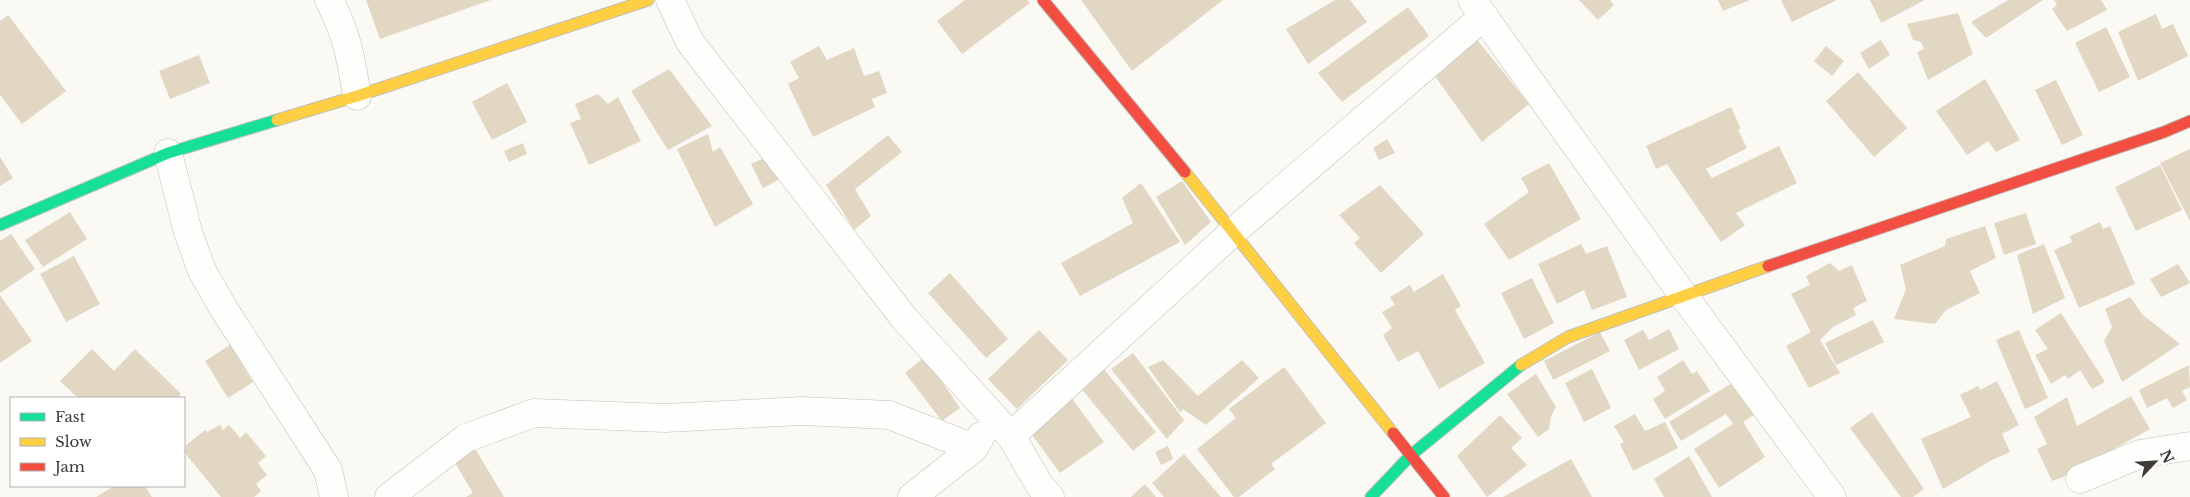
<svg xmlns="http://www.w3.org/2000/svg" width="2190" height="497" font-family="'Libre Baskerville',serif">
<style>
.building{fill:#e1d7c3}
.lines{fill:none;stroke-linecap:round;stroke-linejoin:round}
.street-casing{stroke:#c1bfba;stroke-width:29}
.fast-casing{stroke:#c1bfba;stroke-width:13}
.slow-casing{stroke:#c1bfba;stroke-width:13}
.jam-casing{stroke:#c1bfba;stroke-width:13}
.street{stroke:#fefefd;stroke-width:28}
.fast{stroke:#16e098;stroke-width:11}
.slow{stroke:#ffcf43;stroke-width:11}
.jam{stroke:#f24e42;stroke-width:11}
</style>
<rect width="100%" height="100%" fill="#fbf9f4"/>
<path class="building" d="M366 0H491L380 39Z
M965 0H1027L1030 3 962 54 937 21Z
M1081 0H1223L1132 71Z
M1335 0H1350L1367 22 1308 64 1286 29Z
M1579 0H1610L1614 5 1598 20Z
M1718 0H1750L1723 11Z
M1781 0H1837L1792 22Z
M1870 0H1925L1881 23Z
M2008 0H2043L1986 38 1971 22Z
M2054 0H2101L2107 10 2067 31 2052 9 2057 5Z
M1408 7 1429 36 1342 102 1318 73Z
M1958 13 1973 54 1928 80 1917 52 1924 49 1921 42 1913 40 1907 24Z
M2156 14 2162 29 2173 24 2188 56 2138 81 2118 32Z
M8 15 66 91 22 124 0 95V21Z
M2106 27 2130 77 2099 92 2075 43Z
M1474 36 1529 104 1482 142 1430 69Z
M1881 40 1890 55 1869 69 1860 53Z
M819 46 827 60 854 48 864 76 879 71 887 93 872 99 875 107 813 137 788 84 799 78 790 62Z
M1826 46 1844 61 1832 76 1814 61Z
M199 55 210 83 170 99 159 71Z
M669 69 712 126 668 150 631 91Z
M1858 72 1907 128 1874 157 1826 101Z
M1985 79 2020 140 1996 152 1988 141 1967 155 1936 111Z
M2056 80 2083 135 2062 145 2035 90Z
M507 83 527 122 492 140 472 102Z
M598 94 608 104 618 97 641 141 589 165 570 123 581 119 575 104Z
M1731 107 1741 129 1738 130 1747 148 1706 169 1712 178 1779 146 1797 183 1736 213 1745 225 1721 242 1667 164 1656 169 1646 146Z
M708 134 713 152 720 147 753 204 715 227 677 149Z
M888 135 902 152 855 189 871 216 854 230 826 185Z
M1387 139 1395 153 1379 160 1373 148Z
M523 143 527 154 509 162 504 151Z
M2190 149V221L2160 163Z
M0 157 13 178 0 186Z
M766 157 780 179 763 188 751 164Z
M1549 163 1581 219 1509 260 1484 224 1529 192 1521 178Z
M2160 165 2182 210 2136 231 2115 187Z
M1182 181 1211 222 1185 245 1156 197Z
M1141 183 1180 242 1080 296 1061 263 1133 223 1122 198Z
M1380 185 1424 234 1381 273 1354 243 1360 238 1339 215Z
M70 212 87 239 43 267 25 240Z
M2026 213 2036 244 2004 255 1994 223Z
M2100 222 2103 229 2110 226 2135 284 2079 308 2054 250 2072 242 2070 236Z
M1985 226 1996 258 1970 271 1980 293 1946 310 1935 324 1894 319 1906 289 1900 265 1945 246 1946 239Z
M11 234 35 269 0 293V241Z
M1581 244 1586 254 1607 246 1627 297 1592 310 1584 290 1557 304 1538 264Z
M2044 244 2065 298 2033 314 2017 255Z
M74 256 100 304 66 322 40 274Z
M1830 263 1839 271 1852 265 1867 301 1853 308 1856 315 1833 327 1820 340 1840 373 1809 388 1786 346 1811 332 1791 294 1810 285 1806 276Z
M2178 264 2190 283 2161 297 2150 279Z
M950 273 1008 339 986 358 928 293Z
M1443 274 1461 306 1455 310 1485 363 1439 389 1418 351 1398 362 1383 335 1392 328 1382 312 1395 305 1390 297 1410 285 1414 292Z
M1532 278 1554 323 1524 339 1501 293Z
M0 295 32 341 0 363Z
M2130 297 2143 315 2180 344 2122 382 2104 341 2112 327 2105 309Z
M2061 313 2105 382 2092 389 2080 370 2068 379 2065 375 2051 384 2035 355 2048 349 2035 330Z
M1873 320 1884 342 1836 365 1825 343Z
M1669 329 1679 349 1639 370 1624 340 1643 330 1649 340Z
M1039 330 1068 360 1017 409 988 379Z
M2019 330 2048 398 2025 409 1996 340Z
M1600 332 1610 351 1553 380 1544 361Z
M230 345 253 382 228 398 205 361Z
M92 349 114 371 135 349 181 394 177 398H78L60 381Z
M1133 353 1184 420 1167 439 1111 369Z
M925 357 960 408 942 421 905 373Z
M1163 360 1198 396 1242 360 1259 378 1206 425 1183 409 1180 412 1148 367Z
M1683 360 1692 374 1697 371 1710 391 1665 419 1653 399 1665 391 1657 377Z
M2189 365 2190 387 2182 391 2187 400 2173 408 2167 398 2147 408 2139 390Z
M1102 367 1156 432 1133 451 1079 386Z
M1284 367 1326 423 1271 464 1275 469 1239 497H1234L1197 449 1236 418 1229 409Z
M1592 369 1611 408 1584 422 1565 383Z
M1536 374 1556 407 1551 416 1549 429 1538 437 1507 394Z
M1737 380 1758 412 1743 422 1765 457 1719 488 1694 449 1733 424 1726 414 1681 441 1669 422Z
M1997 381 2019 425 2002 434 2010 452 1992 460 1943 489 1921 439 1971 417 1960 395 1978 386 1980 390Z
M1070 396 1104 442 1060 473 1027 428Z
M2131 396 2150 429 2063 477 2052 481 2037 449 2047 444 2034 417 2067 397 2077 426Z
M1872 412 1924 489 1913 497H1901L1850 428Z
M1635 414 1645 431 1665 422 1678 448 1633 471 1620 444 1624 442 1614 426Z
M1500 415 1522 438 1511 448 1527 465 1487 497 1457 456Z
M220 425 223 430 229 425 240 438 246 432 266 456 258 463 267 475 256 484 261 491 254 497H221L184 452V447L205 430 207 432Z
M473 445 504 497H466L473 493 452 458Z
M1168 446 1173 459 1161 465 1155 452Z
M1184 454 1221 497H1164L1152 483Z
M1689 456 1712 497H1664L1654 479Z
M1571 459 1592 497H1503Z
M1145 484 1156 497H1131Z
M114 486H145L152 497H96Z"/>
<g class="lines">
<g class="street-casing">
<path id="street" d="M329 0C347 34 351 58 357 96
M670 0 690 42 904 318 1011 436 1040 486 1050 497
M1472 0 1683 295 1832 497
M168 153 188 232 202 271 225 311 328 470 334 497
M1011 436 1234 231 1484 16
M2080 479 2140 454 2190 446
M389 497 466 438 534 413 665 418 802 411 889 415 974 448
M912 497 974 448 981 436"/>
</g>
<g class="fast-casing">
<path id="fast" d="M0 225 168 153 277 120
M1371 497 1411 455 1521 365"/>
</g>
<g class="slow-casing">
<path id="slow" d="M277 120 357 96 648 0
M1185 172 1393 433
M1521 365 1568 337 1768 266"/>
</g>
<g class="jam-casing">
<path id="jam" d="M1043 0 1185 172
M1768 266 2164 132 2190 121
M1393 433 1444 497"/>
</g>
<use href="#street" class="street"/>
<use href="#fast" class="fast"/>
<use href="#slow" class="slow"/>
<use href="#jam" class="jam"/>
</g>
<rect x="10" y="397" width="175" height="90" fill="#ffffff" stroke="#b2b1af"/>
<rect x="20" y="413" width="25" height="8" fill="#16e098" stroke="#b2b1af"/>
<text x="55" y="422" font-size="15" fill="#3e3b36">Fast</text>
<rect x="20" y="438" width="25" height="8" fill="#ffcf43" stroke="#b2b1af"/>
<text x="55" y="447" font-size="15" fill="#3e3b36">Slow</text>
<rect x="20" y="463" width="25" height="8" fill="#f24e42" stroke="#b2b1af"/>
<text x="55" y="472" font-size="15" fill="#3e3b36">Jam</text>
<g transform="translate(2155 462) rotate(65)" stroke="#ffffff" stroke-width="4" paint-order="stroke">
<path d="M0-4L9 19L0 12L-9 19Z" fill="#3e3b36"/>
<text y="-8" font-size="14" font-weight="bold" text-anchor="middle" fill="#3e3b36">N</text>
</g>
</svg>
